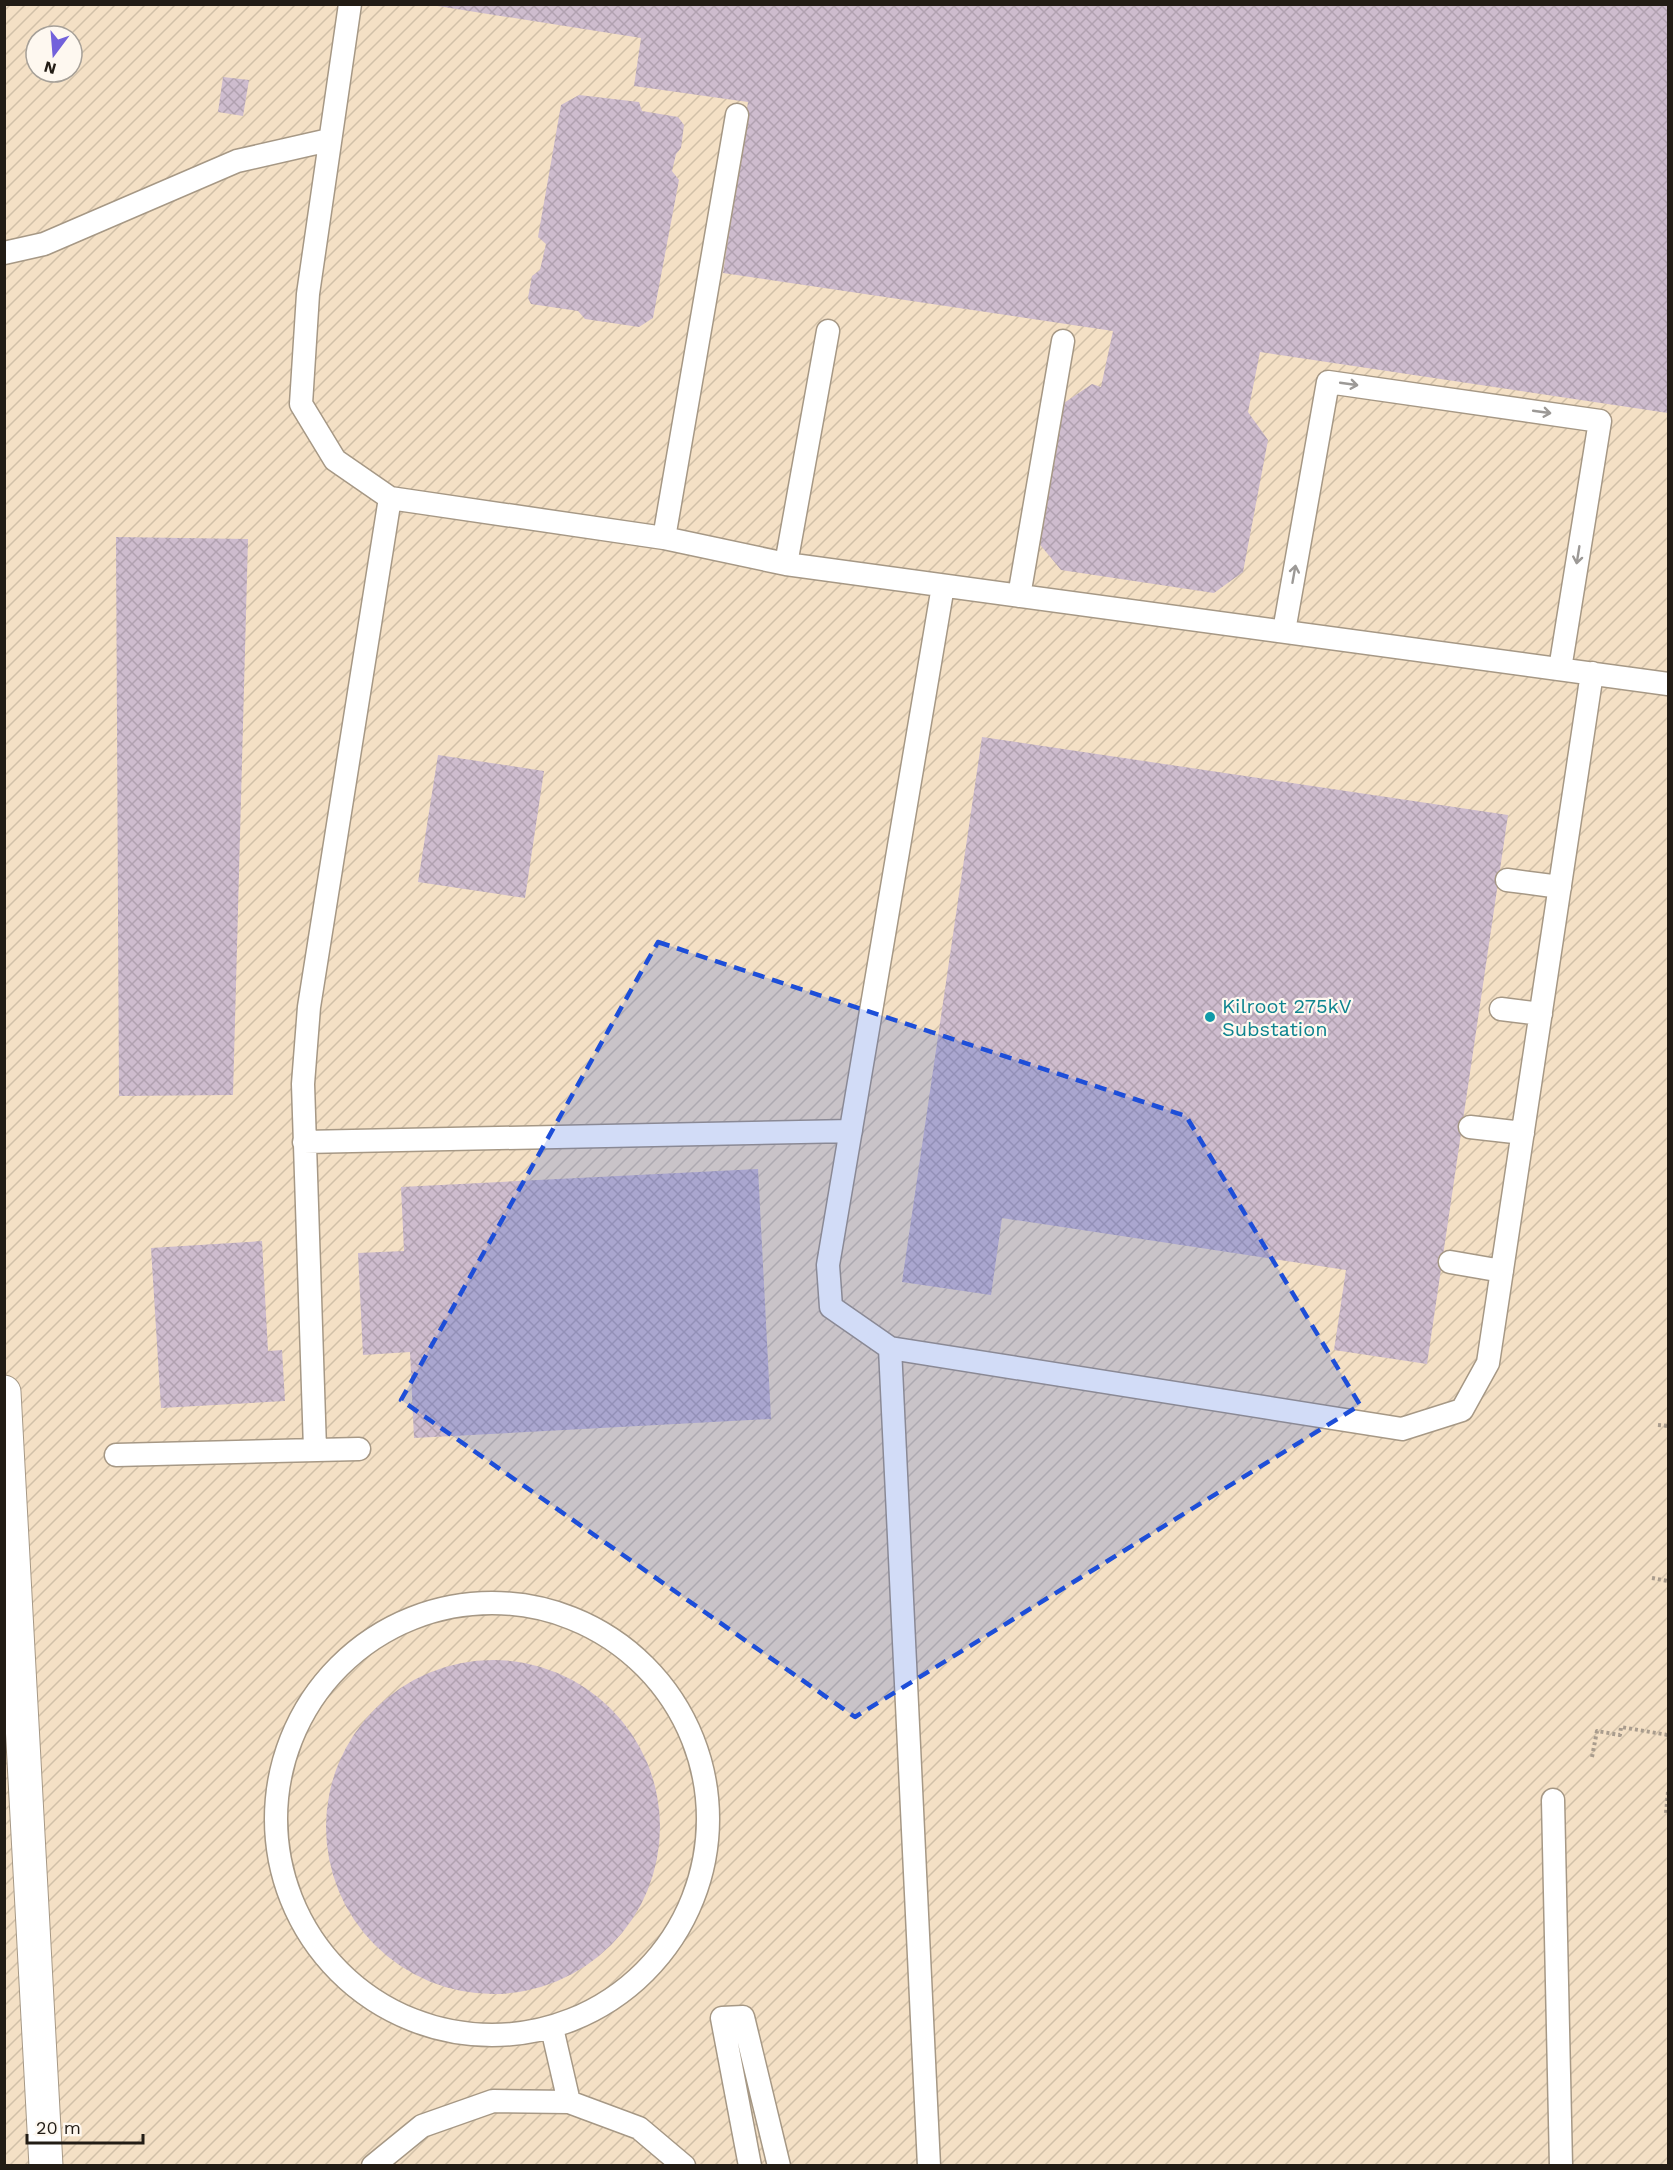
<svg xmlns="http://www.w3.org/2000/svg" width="1673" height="2170" font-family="'Work Sans',sans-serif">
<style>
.industrial{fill:url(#industrial-furrows);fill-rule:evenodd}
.building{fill:url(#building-cross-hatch)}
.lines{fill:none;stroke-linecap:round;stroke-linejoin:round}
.lane-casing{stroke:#a69885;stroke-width:25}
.street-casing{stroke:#a69885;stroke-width:35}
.path{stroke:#a99c8d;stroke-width:4;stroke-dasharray:3 3;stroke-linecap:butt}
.lane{stroke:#fff;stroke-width:22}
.street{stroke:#fff;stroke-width:33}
.oneway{stroke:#9c9996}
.marked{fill:#1d4ed8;fill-opacity:0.2;stroke:#1d4ed8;stroke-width:4.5;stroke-dasharray:12 8;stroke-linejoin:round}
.culture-dot{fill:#0f9aa8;stroke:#fef8f0;stroke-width:2}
.labels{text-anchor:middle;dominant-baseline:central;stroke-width:4.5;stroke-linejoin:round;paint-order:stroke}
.culture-label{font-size:20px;fill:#0d838f;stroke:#fef8f0;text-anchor:start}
</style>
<defs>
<pattern id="industrial-furrows" width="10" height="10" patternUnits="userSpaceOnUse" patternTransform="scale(1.5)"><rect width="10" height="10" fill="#f4e0c5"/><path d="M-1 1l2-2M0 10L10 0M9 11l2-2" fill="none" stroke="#d1c0a8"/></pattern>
<pattern id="building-cross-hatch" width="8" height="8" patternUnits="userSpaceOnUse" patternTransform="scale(1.5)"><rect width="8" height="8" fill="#cebcce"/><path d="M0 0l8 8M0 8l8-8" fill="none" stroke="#b1a1b0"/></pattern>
</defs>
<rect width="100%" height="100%" fill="#f9e9d5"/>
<path class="industrial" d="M5 5H1668V2165H5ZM36 36H72V72H36Z"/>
<path class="building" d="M425 4H1668V413L1260 352 1248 412 1268 440 1243 572 1214 593 1061 570 1037 541 1061 405 1092 384 1101 387 1113 331 723 273 748 102 634 86 641 38Z
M223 77 249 80 243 116 218 112Z
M579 95 639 102 642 111 678 117 684 125 681 148 676 154 672 171 679 180 653 318 639 327 585 319 578 311 531 304 528 298 532 276 540 270 546 244 538 237 561 105Z
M116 537 248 539 233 1095 119 1096Z
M982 737 1508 815 1427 1364 1334 1350 1346 1270 1002 1218 991 1295 902 1282Z
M438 755 544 771 525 898 418 882Z
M758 1169 771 1419 414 1438 410 1352 363 1355 358 1253 404 1251 401 1187Z
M262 1241 268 1351 282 1350 285 1401 161 1408 151 1248Z
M326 1827a167 167 0 1 1 334 0a167 167 0 1 1-334 0Z"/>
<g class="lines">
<g class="lane-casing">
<path id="lane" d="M350 4 308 294 301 404 335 460 390 498 664 538 786 564 1668 684
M4 253 44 244 237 161 329 140
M664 538 737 115
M786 564 828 331
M943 586 828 1265 831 1307 890 1348 1402 1429 1462 1410 1488 1363 1592 673
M1019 596 1063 341
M1284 631 1328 382 1600 421 1560 669
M1507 880 1560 887
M1501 1009 1541 1014
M1470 1127 1523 1133
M304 1142 851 1131
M1450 1262 1502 1271
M890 1348 929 2166
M315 1449 303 1084 309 1007 390 498
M116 1455 359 1449
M276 1819a216 216 0 1 1 432 0a216 216 0 1 1-432 0Z
M1553 1800 1561 2166
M552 2028 569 2102
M373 2166 422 2126 493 2101 569 2102 639 2128 684 2166
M750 2166 722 2018 743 2017 779 2166"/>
</g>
<g class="street-casing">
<path id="street" d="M4 1392 46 2166"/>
</g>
<path class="path" d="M1658 1425 1668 1426
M1652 1578 1668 1581
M1592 1757 1597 1731 1620 1735 1621 1727 1668 1735
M1668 1792 1666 1813 1668 1814"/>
<use href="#lane" class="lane"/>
<use href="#street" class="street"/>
</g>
<defs><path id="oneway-shaft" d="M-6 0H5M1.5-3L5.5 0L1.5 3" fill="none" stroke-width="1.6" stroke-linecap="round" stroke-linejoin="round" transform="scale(1.5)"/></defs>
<g class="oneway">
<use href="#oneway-shaft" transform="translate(1349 384) rotate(8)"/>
<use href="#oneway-shaft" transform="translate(1542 412) rotate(8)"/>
<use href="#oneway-shaft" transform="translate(1578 555) rotate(99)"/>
<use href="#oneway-shaft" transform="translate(1294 574) rotate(-80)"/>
</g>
<path class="marked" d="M658 942 1186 1116 1360 1405 855 1717 401 1400Z"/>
<circle class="culture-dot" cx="1210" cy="1017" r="6"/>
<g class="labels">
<g class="culture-label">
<text x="1222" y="1006">Kilroot 275kV<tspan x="1222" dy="23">Substation</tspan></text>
</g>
</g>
<rect width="1673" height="2170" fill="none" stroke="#221c15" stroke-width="12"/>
<g transform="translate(54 54) rotate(196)"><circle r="28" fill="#fef8f0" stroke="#a6a098" stroke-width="1.5"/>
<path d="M0-4.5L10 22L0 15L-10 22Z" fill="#7261db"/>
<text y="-9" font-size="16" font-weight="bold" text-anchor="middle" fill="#221c15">N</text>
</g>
<path d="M27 2134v9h116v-9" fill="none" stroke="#221c15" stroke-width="3"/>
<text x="36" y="2134" font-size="18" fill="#221c15" stroke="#fef8f0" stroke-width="4.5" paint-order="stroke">20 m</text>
</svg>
